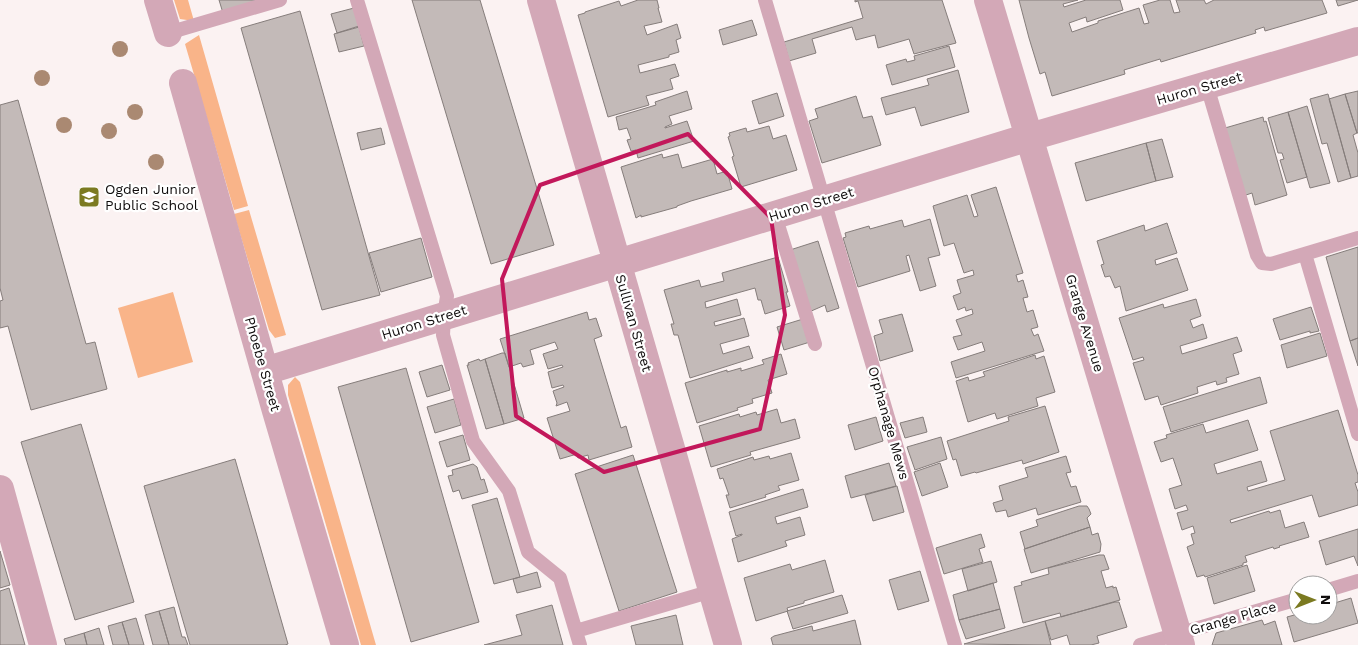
<svg xmlns="http://www.w3.org/2000/svg" width="1358" height="645" font-family="'Work Sans',sans-serif">
<style>
.green{fill:#f9b489}
.building{fill:#c3bab8;stroke:#857d7b}
.lines{fill:none;stroke-linecap:round;stroke-linejoin:round}
.lane{stroke:#d3a8b7;stroke-width:14}
.street{stroke:#d3a8b7;stroke-width:28}
.tree{fill:#aa8972}
.marked{fill:none;stroke:#c2185b;stroke-width:4;stroke-linejoin:round}
.labels{text-anchor:middle;dominant-baseline:central;stroke-width:4.5;stroke-linejoin:round;paint-order:stroke}
.street-label{font-size:14px;fill:#100d0d;stroke:#fff}
.poi-label{font-size:14px;fill:#100d0d;stroke:#fff;text-anchor:start}
</style>
<rect width="100%" height="100%" fill="#fbf2f2"/>
<path class="green" d="M174 0H188L194 21 180 19Z
M199 35 248 206 234 210 185 44Z
M249 210 286 335 275 338 269 330 234 214Z
M173 292 193 362 138 378 118 308Z
M295 377 300 382 376 645H361L288 395V385Z"/>
<path class="building" d="M219 0H262L223 13Z
M412 0H480L554 245 491 264Z
M638 0H657L659 8H658L662 22 644 26 647 35 677 24 681 38 676 40 679 52 669 55V57L638 65 640 73 675 64 679 76 670 79 673 89 646 96 649 105 608 117 578 15 585 13V12L619 1 621 6Z
M855 0H942L956 43 914 54 909 39 878 48 875 35 856 40 852 27 812 39 816 53 789 61 784 42 863 18 858 1 855 2Z
M1019 0H1078L1063 4 1064 7 1086 0H1120L1123 10 1087 22 1086 17 1069 23 1072 32 1098 23V21L1139 8 1144 24 1149 23 1143 5 1160 0H1170L1174 13 1180 12 1176 0H1204L1206 4 1214 0H1322L1327 13 1265 31 1264 27 1255 30 1256 33 1161 62 1160 59 1124 70 1125 74 1052 96 1045 72 1040 74 1029 38Z
M1336 0H1358L1338 6Z
M354 8 359 26 337 33 331 14Z
M300 11 380 295 322 310 241 28Z
M752 20 757 35 723 45 719 30Z
M359 27 364 46 339 52 334 34Z
M949 46 955 67 892 85 886 65 906 59 907 62 915 60 914 56Z
M958 70 969 112 921 126 915 107 886 115 881 98 929 85 927 79Z
M687 91 692 109 669 116 672 124 665 127V128L687 121 694 141 638 158 636 150 631 151 627 140 631 139 627 128 619 130 616 117 656 105 655 102Z
M1358 91V133H1357L1345 94Z
M777 93 784 116 759 124 752 101Z
M1328 94 1351 178 1338 182 1327 143 1322 144 1310 99Z
M1345 94 1357 133 1353 135 1358 153V176L1351 178 1329 99Z
M856 96 863 118 872 116 881 145 822 163 809 121 818 118 815 109Z
M18 100 86 344 95 342 107 389 31 410 8 326 0 328V301L3 300 0 288V105Z
M1307 106 1330 183 1310 188 1288 112Z
M1288 112 1307 177 1287 183 1280 160 1284 159 1282 153H1278L1268 118Z
M1263 117 1264 122 1266 121 1287 195 1255 205 1252 193 1243 196 1225 128Z
M769 126 773 139 786 135 797 170 741 187 732 157 734 156 728 137 730 136 729 133 746 128 747 132Z
M381 128 385 144 361 150 357 133Z
M1162 139 1173 177 1156 181 1146 143Z
M1146 143 1156 181 1086 201 1075 163Z
M662 154 663 158 678 154 682 168 713 159 717 174 727 171 732 189 691 201 677 206V207L641 217V215L636 218 621 167Z
M996 187 1023 273 1016 275 1018 282 1023 280 1028 297 1023 298 1027 312 1033 310 1038 327 1031 329 1034 336 1038 334 1044 351 956 378 951 362 985 351 982 342 958 350 953 337 962 335 956 320 973 314 972 309 966 311 965 307 958 310 953 296 961 293 957 280 974 275 973 270 964 273 954 243 944 246 933 206 967 195 974 217 978 216 971 195Z
M930 219 940 255 928 258 936 286 920 291 909 255 906 256 910 271 858 287 843 238 846 237 845 233 869 226 870 229 902 220 904 227Z
M1167 223 1177 253 1155 260 1156 265 1177 258 1188 290 1126 311 1120 286 1115 288 1110 276 1105 277 1101 265 1104 264 1097 241 1144 225 1145 231Z
M421 238 432 277 381 292 369 253Z
M818 241 839 308 827 312 825 305 809 312 790 250Z
M1358 247V338L1350 341 1326 257Z
M778 257 788 292H786L790 306 765 314 761 300H758L755 288 705 302 706 308 737 299 741 315 714 322 715 326 744 318 749 336 720 344 723 354 749 346 753 358 690 378 678 335H674L671 324H674L664 290 699 280 701 287 724 281 722 273Z
M1196 299 1201 316 1190 320 1193 328 1203 324 1207 338 1180 346 1182 354 1237 337 1242 351 1233 354 1239 374 1226 378 1227 382 1217 385 1216 381 1197 387 1198 393 1161 405 1158 396 1145 400 1133 363 1144 360 1143 357 1133 360 1119 318 1163 304 1164 308Z
M1311 307 1319 331 1310 333V331L1280 340 1273 319Z
M587 312 589 320 596 318 602 336 594 339 621 428 626 426 632 447 589 460 588 455 578 458 577 454 560 459 547 418 570 411 567 402 556 406 557 403 553 391 564 387 563 385 552 388 548 372 563 367 562 365 548 369 543 354 558 349 555 342 530 350 534 364 523 367 521 363 509 367 500 339Z
M902 314 913 351 880 361 874 336 883 333 879 320Z
M803 319 810 342 784 350 777 327Z
M1320 333 1327 356 1287 368 1281 345Z
M1358 338V366L1350 341Z
M502 353H505L524 418 504 424 485 359Z
M781 354 787 374 768 380 772 393 752 399 753 403 737 408 738 410 697 423 685 383 727 370V372L741 368V371L764 364 762 360Z
M1035 355 1036 359 1044 356 1055 392 1036 398 1038 406 997 419 995 413 968 422 956 381 968 377 969 381 985 376 983 372Z
M479 359 480 361 485 359 504 424 486 429 467 365H469L468 363Z
M442 365 450 390 427 397 419 372Z
M406 368 479 622 411 642 338 387Z
M1260 377 1267 403 1171 432 1163 407Z
M454 399 461 425 435 433 427 407Z
M1045 406 1059 452 1023 464 1022 460 976 473 975 472 961 476 956 459 953 460 947 441 1009 421 1008 417Z
M777 409 781 423 795 419 800 438 750 452 751 455 711 467 699 426 739 414 740 417 756 412 757 415Z
M1338 410 1358 475V482L1355 483 1358 492V505L1319 517 1312 495 1230 520 1231 523 1269 511 1270 513 1280 510 1285 528 1304 522 1309 537 1279 546 1280 547 1274 549 1273 547 1245 556 1247 562 1243 563V565L1205 577 1204 575 1197 577 1187 547 1194 544 1191 534 1195 533 1193 526 1182 530 1177 513 1188 510 1186 505 1175 509 1169 489 1182 485 1173 458 1161 462 1154 442 1167 438 1166 435 1203 424 1206 433 1248 420 1258 450 1214 464 1217 474 1261 461 1267 481 1247 487 1248 491 1285 480 1270 431Z
M876 417 883 441 855 450 848 425Z
M923 417 927 432 905 438 900 423Z
M81 424 134 602 75 620 21 442Z
M463 435 470 460 447 467 439 442Z
M941 437 947 459 915 470 907 447Z
M791 453 799 480 778 486 780 490 765 495 766 497 730 508 726 495H729L723 478 720 479 717 469 753 457 754 460 769 456 770 459Z
M633 455 677 592 619 611 575 474Z
M1066 456 1071 472 1066 473 1071 487 1076 486 1081 502 1038 515 1036 508 1008 517 1006 510 996 512 993 503 1003 500 999 486 1028 477 1025 468Z
M235 459 288 644 285 645H190L144 486Z
M889 463 896 486 851 498 845 476Z
M940 463 948 487 922 496 914 472Z
M473 464 477 467 481 480 484 479 488 492 462 499 459 490 453 492 448 476 453 475 452 470Z
M897 486 904 512 873 521 865 495Z
M803 489 808 507 775 517 777 524 800 517 805 535 785 541 787 546 738 562 732 539 742 535V534L736 536 729 512Z
M497 498 520 577 494 584 472 505Z
M1079 506H1087L1089 509 1091 514 1087 518 1090 527 1025 549 1020 532 1038 526 1036 520Z
M1090 527 1092 535 1098 533 1101 544 1100 552 1031 573 1024 549Z
M1358 529V566L1354 556 1326 565 1319 541Z
M981 534 985 547 979 549 983 562 944 574 936 548Z
M0 551 10 585 0 588Z
M1099 555H1104L1109 569 1101 571 1106 588 1113 586V588L1116 587 1120 600 1061 617 1060 613 1023 623 1014 587 1022 585 1021 582 1049 574 1048 568Z
M825 560 834 592 804 601V603L787 608 788 611 756 621 744 578 790 564 792 570Z
M991 561 997 582 968 591 962 569Z
M1247 565 1255 591 1214 604 1207 578Z
M920 571 929 601 898 610 889 580Z
M537 572 541 587 517 593 513 579Z
M993 583 1000 609 959 620 953 595Z
M9 588 25 645H0V591Z
M842 595 848 613 793 629 787 611Z
M1351 598 1358 623 1294 642 1287 617 1298 614V615H1328V605Z
M1115 602H1119L1127 627 1097 636 1099 643 1091 645H1070L1067 635 1051 640 1045 621Z
M552 605 563 645H484L522 635 516 615Z
M174 607 182 637H185L188 645H169L159 611Z
M1000 609 1005 628 966 639 959 620Z
M159 611 169 645H153L145 615Z
M676 615 683 645H636L631 626Z
M136 618 144 645H129L122 622Z
M855 620 861 645H773L771 638 774 636 812 626 813 631Z
M1262 620 1264 625 1275 621 1282 645H1212L1216 633Z
M1045 621 1051 645 964 644Z
M122 622 129 645H113L108 626Z
M99 628 104 645H87L84 633Z
M84 633 87 645H66L64 639Z"/>
<g class="lines">
<path class="lane" d="M357 0 447 296 444 316 443 335 473 441 509 491 528 552 560 578 580 645
M765 0 955 645
M168 33 280 0
M1207 86 1257 255 1262 263 1271 264 1358 238
M775 215 815 344
M1305 254 1358 434
M1328 590 1358 581
M576 631 712 591
M1140 645 1298 599"/>
<path class="street" d="M158 0 168 33
M541 0 728 645
M988 0 1181 645
M183 83 276 411 345 645
M265 371 1013 142 1358 41
M0 489 43 645"/>
</g>
<g class="tree">
<circle cx="120" cy="49" r="8"/>
<circle cx="42" cy="78" r="8"/>
<circle cx="135" cy="112" r="8"/>
<circle cx="64" cy="125" r="8"/>
<circle cx="109" cy="131" r="8"/>
<circle cx="156" cy="162" r="8"/>
</g>
<path class="marked" d="M688 134 771 218 785 315 760 429 604 472 516 416 502 279 540 185Z"/>
<defs>
<g id="school-square" transform="scale(1.125)"><rect x="-9" y="-9" width="18" height="18" rx="4" fill="#7b7a21" stroke="#fff"/><path d="M0-5L7-2L0 1L-7-2ZM-4 1L0 2.5L4 1V4Q0 6-4 4Z" fill="#fff"/></g>
</defs>
<g fill-rule="evenodd">
<use href="#school-square" x="89" y="197"/>
</g>
<g class="labels">
<g class="street-label">
<text transform="translate(1199 88) rotate(-16)">Huron Street</text>
<text transform="translate(811 204) rotate(-17)">Huron Street</text>
<text transform="translate(424 322) rotate(-17)">Huron Street</text>
<text transform="translate(634 323) rotate(74)">Sullivan Street</text>
<text transform="translate(1085 323) rotate(73)">Grange Avenue</text>
<text transform="translate(263 364) rotate(74)">Phoebe Street</text>
<text transform="translate(889 423) rotate(74)">Orphanage Mews</text>
<text transform="translate(1233 618) rotate(-16)">Grange Place</text>
</g>
<g class="poi-label">
<text x="105" y="189">Ogden Junior<tspan x="105" dy="16">Public School</tspan></text>
</g>
</g>
<g transform="translate(1313 600) rotate(90)"><circle r="24" fill="#ffffff" stroke="#9f9e9e"/>
<path d="M0-4L9 19L0 12L-9 19Z" fill="#7b7a21"/>
<text y="-8" font-size="14" font-weight="bold" text-anchor="middle" fill="#100d0d">N</text>
</g>
</svg>
